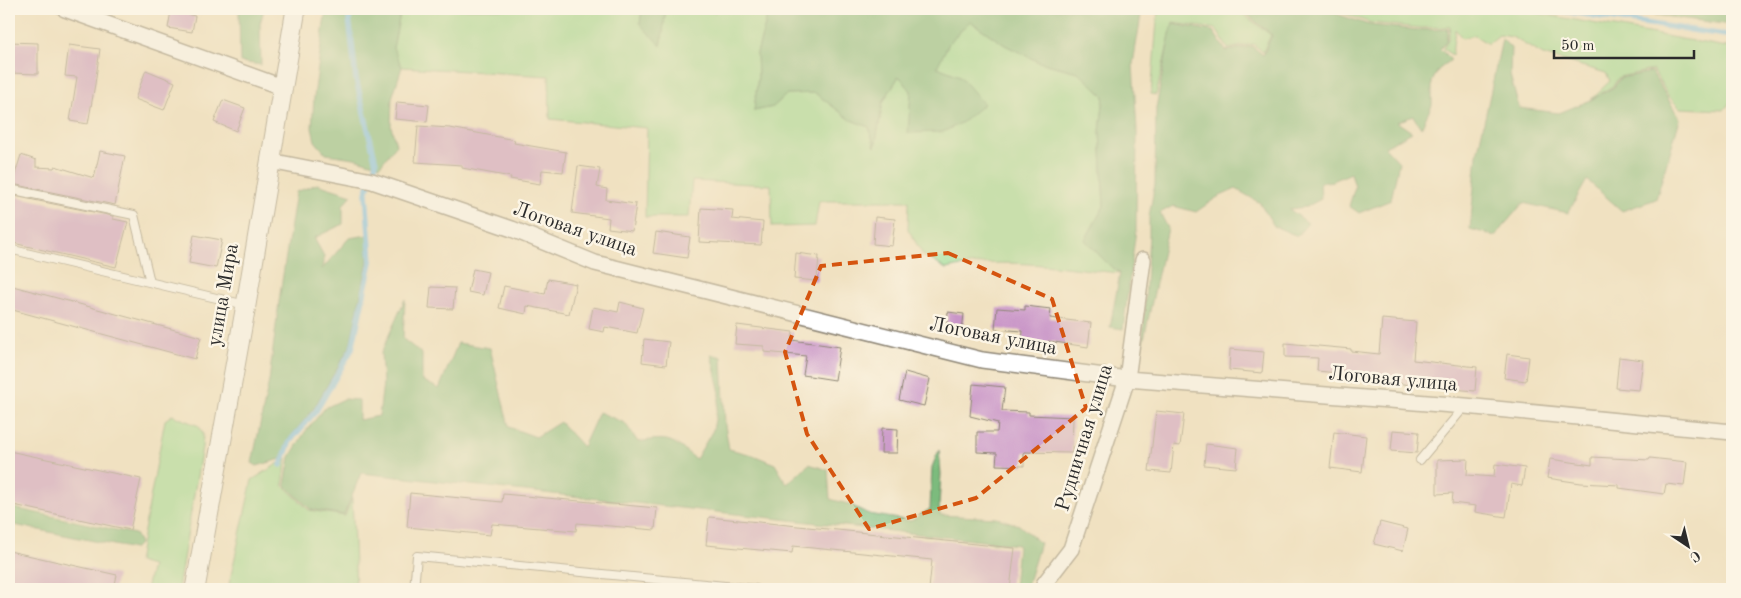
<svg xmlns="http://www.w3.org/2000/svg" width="1741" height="598" font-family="'Old Standard TT',serif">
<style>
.green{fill:#9adb93;stroke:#62835f}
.forest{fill:#7bbb7d;stroke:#537354}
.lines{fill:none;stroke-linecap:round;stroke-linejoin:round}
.stream{stroke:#76c0ef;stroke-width:5.5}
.building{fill:#c995c8}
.service-casing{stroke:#8e8676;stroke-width:10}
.minor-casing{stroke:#8e8676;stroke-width:18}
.tertiary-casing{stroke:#8e8676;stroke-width:21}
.service{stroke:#fff;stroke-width:8}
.minor{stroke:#fff;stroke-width:15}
.tertiary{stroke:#fff;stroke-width:19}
.marked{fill:none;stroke:#d5540f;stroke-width:4;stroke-dasharray:10 6;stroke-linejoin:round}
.labels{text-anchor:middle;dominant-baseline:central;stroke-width:5;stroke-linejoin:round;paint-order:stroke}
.street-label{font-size:20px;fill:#2b2b2b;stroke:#fcf5e5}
</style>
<rect width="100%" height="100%" fill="#fcf5e5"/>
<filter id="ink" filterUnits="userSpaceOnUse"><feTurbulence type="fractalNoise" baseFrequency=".02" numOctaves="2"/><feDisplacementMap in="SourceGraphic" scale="10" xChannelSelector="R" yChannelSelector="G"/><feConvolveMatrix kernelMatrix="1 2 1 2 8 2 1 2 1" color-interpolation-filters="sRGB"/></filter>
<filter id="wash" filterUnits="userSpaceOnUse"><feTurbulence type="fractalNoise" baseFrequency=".0096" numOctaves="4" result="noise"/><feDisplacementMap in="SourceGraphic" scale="20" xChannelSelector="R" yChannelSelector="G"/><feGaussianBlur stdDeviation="1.12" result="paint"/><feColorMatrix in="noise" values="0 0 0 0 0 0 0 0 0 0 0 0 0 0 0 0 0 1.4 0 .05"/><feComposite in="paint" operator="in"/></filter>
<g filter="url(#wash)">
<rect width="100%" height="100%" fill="#f0e1c1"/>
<path class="green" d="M401 9H642L640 24 661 45 666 9H706L715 13 716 9H768L765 25 757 53 758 76 754 111 773 107 787 94 815 93 851 120 869 127 875 146 883 102 899 76 911 91 909 133 960 76 936 67 949 43 970 21 1005 45 1039 62 1078 72 1104 96 1100 132 1104 206 1085 240 1109 265 1120 273C1064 268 1002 256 946 269L923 255 908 229 909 201H819L815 226 772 227 771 185 692 181 689 217H645L647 128 550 119 549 76 402 67 393 48Z
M1158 9H1248L1243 14 1271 35 1263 52 1253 44 1228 49 1216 29 1173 23 1156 95 1151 94Z
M1331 9H1514L1732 48V100L1724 110 1680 108 1669 97 1653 70 1619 77 1613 86 1590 100 1610 81 1606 73 1543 55 1512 37 1499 35 1488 44 1474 35 1462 38 1455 29 1452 55 1443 49 1448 39 1450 27 1420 28 1371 23Z
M172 415 199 426 203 434 202 447 178 589H146L152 566 138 562 165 420Z
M287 458 283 485 309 510 345 516 352 498 356 589H228L252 480Z"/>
<path class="forest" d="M239 9H264L260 24 261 65 240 62Z
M326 9H401L393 48 402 67 392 98 391 126 396 145 380 166 354 158 326 154 315 141 312 128 314 97Z
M642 9H666L661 46 640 24Z
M768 9H1142L1133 64 1137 130 1136 230 1123 329 1110 327 1120 273 1109 265 1085 240 1104 206 1100 132 1104 96 1078 72 1039 62 1005 45 970 21 949 43 937 67 960 76 984 104 963 122 943 132 908 133 911 91 899 76 883 102 875 147 869 127 851 120 815 93 787 94 773 107 754 111 758 76 757 53 765 25Z
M1249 9H1322L1369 25 1418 30 1448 29 1446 41 1440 49 1451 60 1438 70 1432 82V105L1421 128 1413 116 1397 122 1412 132 1385 147 1399 162 1391 200 1359 213 1349 206 1355 187 1351 173 1333 181 1320 183 1321 199 1306 207 1289 209 1308 223 1297 236 1274 226 1260 203 1236 189 1216 198 1196 212 1173 206 1160 213 1168 228 1142 348 1149 235V216L1155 184 1156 108 1170 34 1173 24 1213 31 1226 51 1252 46 1263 55 1272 35 1245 13Z
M1609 9H1732V25Z
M1502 39 1511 48 1510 75 1519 108 1559 113 1591 100 1614 87 1620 78 1652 72 1680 119 1656 199 1622 211 1587 180 1568 213 1523 203 1495 236 1470 229 1477 155Z
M317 184 352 195 343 205V224L314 238 324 256 322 269 349 238 368 235V261L350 346 314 408 288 440 281 459 257 466 252 463 269 381 280 294 296 192Z
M405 299 403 339 422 354V380L439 389 458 343 490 348 509 427 536 437 560 422 583 447 599 412 625 423 638 442C672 436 671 440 696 459L713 430 720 393 711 354 722 357 725 425 729 449 753 455 775 464 787 484 809 464 828 470 830 499 848 504 869 514 911 521 930 509 932 467 939 450 941 474 939 505 940 515 997 518 1019 525 1040 543 1026 589H1014L1018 545 361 473 344 515 310 509 285 485 290 457 305 432 325 408 344 399 359 400V420L379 416 383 383 381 353Z
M9 507 135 534 140 543 134 549 9 524Z"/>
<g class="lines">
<path class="stream" d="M1548 9 1732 36
M281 465 290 441 316 411 352 349 371 262 366 193 376 163 356 79 348 9"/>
</g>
<g id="blocks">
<path class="building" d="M171 11 195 16 192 32 168 28Z
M9 42 38 43V74L9 73Z
M69 45 100 49 95 84 88 124 70 121 77 77 65 76Z
M146 70 175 82 164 110 135 99Z
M223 100 245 108 236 131 214 122Z
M397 102 429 105 427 122 395 119Z
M418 126 450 128 515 140 514 143 566 152 563 172 542 170 540 184 510 179 511 177 462 168V165L415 162Z
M100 151 125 156 115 205 12 184 21 155 36 160V167L54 168 55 166 94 178Z
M578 166 600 169 597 187 607 189 606 200 636 204 632 231 608 228 609 218 572 213Z
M9 195 113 216V219L128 222 116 267 9 242Z
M701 208 733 210 732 219 763 222 761 245 699 242Z
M875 217 895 219 892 246 873 244Z
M656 232 690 237 687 258 653 253Z
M194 235 222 240 216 268 189 263Z
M796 253 819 256 817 281 794 279Z
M473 269 488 272 483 295 468 292Z
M548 279 576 284 569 314 527 306 526 314 499 308 504 286 545 294Z
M9 285 201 337 195 359 9 309Z
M431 287 455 288 453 309 429 308Z
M620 302 643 308 637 333 605 327 604 332 589 329 593 307 618 312Z
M1025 306 1051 309 1050 318 1091 323 1088 347 1048 341V345L1022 342 1023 331 995 329 997 308 1025 310Z
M948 312 964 314 962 331 946 329Z
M1382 319 1416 322 1413 360 1477 367 1475 391 1410 385 1368 379V376L1317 371 1318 358 1285 357V343L1351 349V351L1379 354Z
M737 325 793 332 792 340 840 347 835 380 803 375 806 356 764 352V346L735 344Z
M644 339 669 342 666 365 642 362Z
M1230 349 1264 352 1262 373 1229 370Z
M1507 354 1529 357 1526 381 1504 378Z
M1619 357 1643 360 1639 390 1616 388Z
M905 372 930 379 924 406 899 400Z
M973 384 1005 387 1002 411 1029 412V415L1073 417 1072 453 1024 452V466L996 465 997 453 977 452V432H997L998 423 970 416Z
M1156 411 1184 414 1180 446 1174 445 1171 473 1149 471Z
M882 428 898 429 897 453H881Z
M1393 430 1419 432 1417 453 1391 451Z
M1334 432 1366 436 1362 472 1330 468Z
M1206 444 1238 448 1236 468 1204 465Z
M9 451 141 479 130 530 9 504Z
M1592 457 1649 460 1650 458 1687 462 1684 486 1666 484 1664 494 1619 488V485L1581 483 1547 478 1550 459 1592 465Z
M1468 459 1467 475 1494 477 1495 464 1525 468 1522 486 1511 484 1506 517 1475 512 1476 506 1452 503 1453 493 1437 494V460Z
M410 493 502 502 503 494 657 508 655 530 577 523 576 531 492 524 490 535 407 527Z
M709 517 1015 548 1010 589H929L932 560 793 546 792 553 706 545Z
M1380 522 1408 529 1403 551 1374 544Z
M9 551 117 575 114 589H9Z"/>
</g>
</g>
<g filter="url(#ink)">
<use href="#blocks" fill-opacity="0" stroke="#8e8676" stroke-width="1"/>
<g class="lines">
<g class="service-casing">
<path id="service" d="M9 189 134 215 150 282
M9 249 246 305
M1420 460 1465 406
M414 589 417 556 756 589"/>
</g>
<g class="minor-casing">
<path id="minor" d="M65 9 282 87
M270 161 372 181 512 229 595 263 982 360 1127 379 1465 406 1732 432
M1043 589 1044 584 1071 549 1127 379 1143 260"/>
</g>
<g class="tertiary-casing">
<path id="tertiary" d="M195 589 246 305 296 9"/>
</g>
<use href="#service" class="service"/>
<use href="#minor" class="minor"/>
<use href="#tertiary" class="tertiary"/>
</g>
</g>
<path d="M0 0H1741V598H0ZM948 253 1052 299 1086 408 976 498 869 529 807 434 785 352 821 266Z" fill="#f0e1c1" fill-opacity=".55" fill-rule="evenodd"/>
<path class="marked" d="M948 253 1052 299 1086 408 976 498 869 529 807 434 785 352 821 266Z"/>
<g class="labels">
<g class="street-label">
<text transform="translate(575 230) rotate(19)">Логовая улица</text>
<text transform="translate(224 295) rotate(-80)">улица Мира</text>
<text transform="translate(993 337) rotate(11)">Логовая улица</text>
<text transform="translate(1393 380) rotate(5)">Логовая улица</text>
<text transform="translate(1085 438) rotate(-73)">Рудничная улица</text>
</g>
</g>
<rect width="1741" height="598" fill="none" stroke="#fcf5e5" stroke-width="30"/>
<g transform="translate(1688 546) rotate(145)" stroke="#fcf5e5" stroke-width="4" paint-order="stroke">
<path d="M0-4L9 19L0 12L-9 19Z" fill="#2b2b2b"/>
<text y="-8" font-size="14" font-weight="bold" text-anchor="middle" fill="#2b2b2b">С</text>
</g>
<path d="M1554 50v8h140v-8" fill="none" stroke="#2b2b2b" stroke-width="2.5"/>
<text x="1561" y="50" font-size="15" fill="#2b2b2b" stroke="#fcf5e5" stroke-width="4" paint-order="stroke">50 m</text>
</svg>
